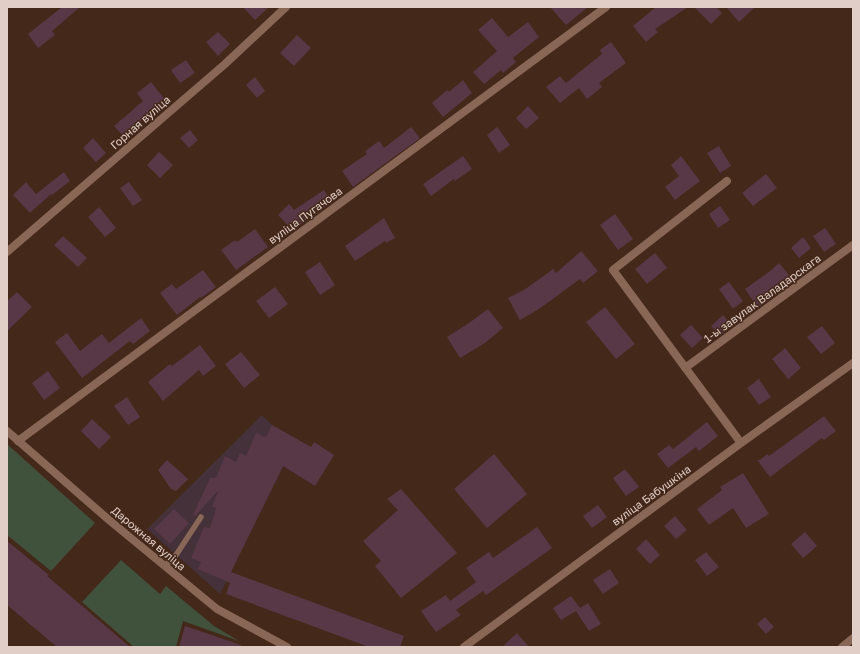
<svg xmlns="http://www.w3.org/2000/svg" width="860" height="654" font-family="'Golos Text',sans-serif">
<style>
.industrial{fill:#44313a}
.green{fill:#40513c}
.building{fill:#583846}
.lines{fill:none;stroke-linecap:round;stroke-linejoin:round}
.service{stroke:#896756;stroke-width:5.5}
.minor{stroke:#896756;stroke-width:8}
.tertiary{stroke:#896756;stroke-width:8}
.labels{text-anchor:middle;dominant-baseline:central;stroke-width:3;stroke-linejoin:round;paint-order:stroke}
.street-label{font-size:11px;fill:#e1cec6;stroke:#44281a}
</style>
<rect width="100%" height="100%" fill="#44281a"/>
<path class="industrial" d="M262 415 272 425 297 439 220 594 147 529Z"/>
<path class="green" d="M7 444 95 523 51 571 7 535Z
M121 560 160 594 166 586 214 626 239 641 183 621 176 647H134L82 602Z"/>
<path class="building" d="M62 7H80L52 31 55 35 38 48 28 34Z
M243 7H269L255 20Z
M550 7H588L566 25Z
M656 7H688L655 29 658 32 646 42 633 26Z
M694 7H716L722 13 711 24Z
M726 7H755L739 22Z
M492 18 508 37 528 22 539 37 513 58 516 62 503 73 501 70 484 84 473 72 497 51 478 30Z
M218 32 230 44 218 56 206 42Z
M297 35 311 48 294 66 280 53Z
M611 42 626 63 599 83 602 87 587 99 579 88 560 103 546 87 560 76 566 83 602 54 600 50Z
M186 60 195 73 180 83 171 70Z
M255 77 265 91 257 98 246 85Z
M463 80 472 93 443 117 432 103 447 90 449 92Z
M151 82 167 102 153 113 152 111 123 136 114 126 143 101 137 93Z
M528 106 539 118 526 129 516 118Z
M411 127 420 138 353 187 342 171 367 154 365 151 379 141 384 148Z
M497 127 510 145 499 153 487 135Z
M190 130 198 140 189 148 180 138Z
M93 138 106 153 96 162 83 148Z
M719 146 731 166 720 173 707 153Z
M159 152 173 165 160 178 147 165Z
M463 156 472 169 455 181 454 179 431 196 423 184Z
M681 156 700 181 675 200 665 187 679 176 671 165Z
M64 172 70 181 52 195 51 194 30 213 13 195 26 182 36 194Z
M766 174 777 188 753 206 742 193Z
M129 182 142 200 133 206 120 188Z
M324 190 332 202 312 215 293 231 278 215 289 204 294 210Z
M720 206 730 220 718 228 709 214Z
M99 207 116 228 105 237 88 217Z
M615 214 633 239 618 250 600 225Z
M384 218 395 238 386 243 385 241 355 261 345 246Z
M825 228 836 244 824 252 813 236Z
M255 229 268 247 236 270 221 250 235 240 237 242Z
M63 236 87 258 78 267 54 245Z
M803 237 811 248 799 258 791 248Z
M581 251 598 271 583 283 580 279 539 309 520 320 508 298 524 290 553 269 556 273Z
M655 253 667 268 647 284 635 269Z
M320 262 335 285 320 295 305 272Z
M779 263 789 275 765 294 769 300 758 308 745 289 769 272Z
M203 270 216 287 201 298 200 297 177 315 160 293 172 284 176 289Z
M729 282 743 301 733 309 719 289Z
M275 287 288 304 269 318 256 301Z
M17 292 32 307 7 331V301Z
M605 307 635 344 616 359 586 322Z
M488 309 503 328 485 343 460 358 447 337 469 323Z
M723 315 732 325 720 336 711 326Z
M141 318 150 331 133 344 130 341 82 378 55 342 67 333 80 351 102 334 109 343Z
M691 325 703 338 692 348 680 335Z
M822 326 835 343 821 354 807 337Z
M200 345 216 366 203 376 199 370 163 401 148 382 170 364 172 366Z
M785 348 801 368 788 379 772 359Z
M241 352 260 375 244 388 225 364Z
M48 371 60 388 44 400 32 383Z
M759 379 771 397 759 405 747 388Z
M127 397 140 417 128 425 114 406Z
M824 416 836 431 824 440 822 438 770 477 757 460H760L767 454 769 456Z
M92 419 111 437 99 449 81 431Z
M707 422 718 436 699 451 696 447 668 468 657 454 669 445 673 449Z
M272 425 311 447 314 442 334 455 315 486 283 466 231 572 404 636 400 647H369L226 594 230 583 198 569 201 562 191 558 204 527 210 528 216 508 212 506 219 490 195 516 193 515 210 478H216L225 456 236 462 240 453 246 456 256 433 266 437Z
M494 454 527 494 487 528 454 489Z
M167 460 188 479 176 491 171 489 158 470Z
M625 469 639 487 626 496 613 478Z
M743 473 769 514 746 528 733 508 709 525 697 509 722 490 720 487Z
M401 489 457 553 401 598 375 566 381 561 363 541 398 510 387 499Z
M598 505 607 517 592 528 583 516Z
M174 509 189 523 170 544 154 529Z
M675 516 687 530 676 539 664 526Z
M537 527 552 548 486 595 483 591 456 610 461 615 436 632 421 611 446 595 450 601 476 582 466 568 489 552 493 558Z
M805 532 817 546 803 558 791 544Z
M646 539 660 555 650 564 636 549Z
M7 541 49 575 47 576 130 647H57L7 605Z
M706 552 719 567 707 576 695 560Z
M610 569 619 583 603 594 593 580Z
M571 596 580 608 588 603 601 624 589 631 576 611 561 620 553 608Z
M765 617 774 627 766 634 757 624Z
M185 626 241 645 240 647H179Z
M517 633 529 647H502Z"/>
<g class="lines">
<path class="service" d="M165 566 176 555 201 517"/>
<path class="minor" d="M727 181 613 270 741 443
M7 252 225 64 286 7
M685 368 853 245
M18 441 606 7
M464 647 741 443 853 363
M842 647 853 638"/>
<path class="tertiary" d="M7 431 109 520 217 609 287 647"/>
</g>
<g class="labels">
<g class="street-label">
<text transform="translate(140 122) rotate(-41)">Горная вуліца</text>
<text transform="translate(305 215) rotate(-36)">вуліца Пугачова</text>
<text transform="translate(762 298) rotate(-36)">1-ы завулак Валадарскага</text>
<text transform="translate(651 495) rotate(-36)">вуліца Бабушкіна</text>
<text transform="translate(149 538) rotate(40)">Дарожная вуліца</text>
</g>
</g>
<rect width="860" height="654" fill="none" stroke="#e1cec6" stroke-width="16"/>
</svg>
